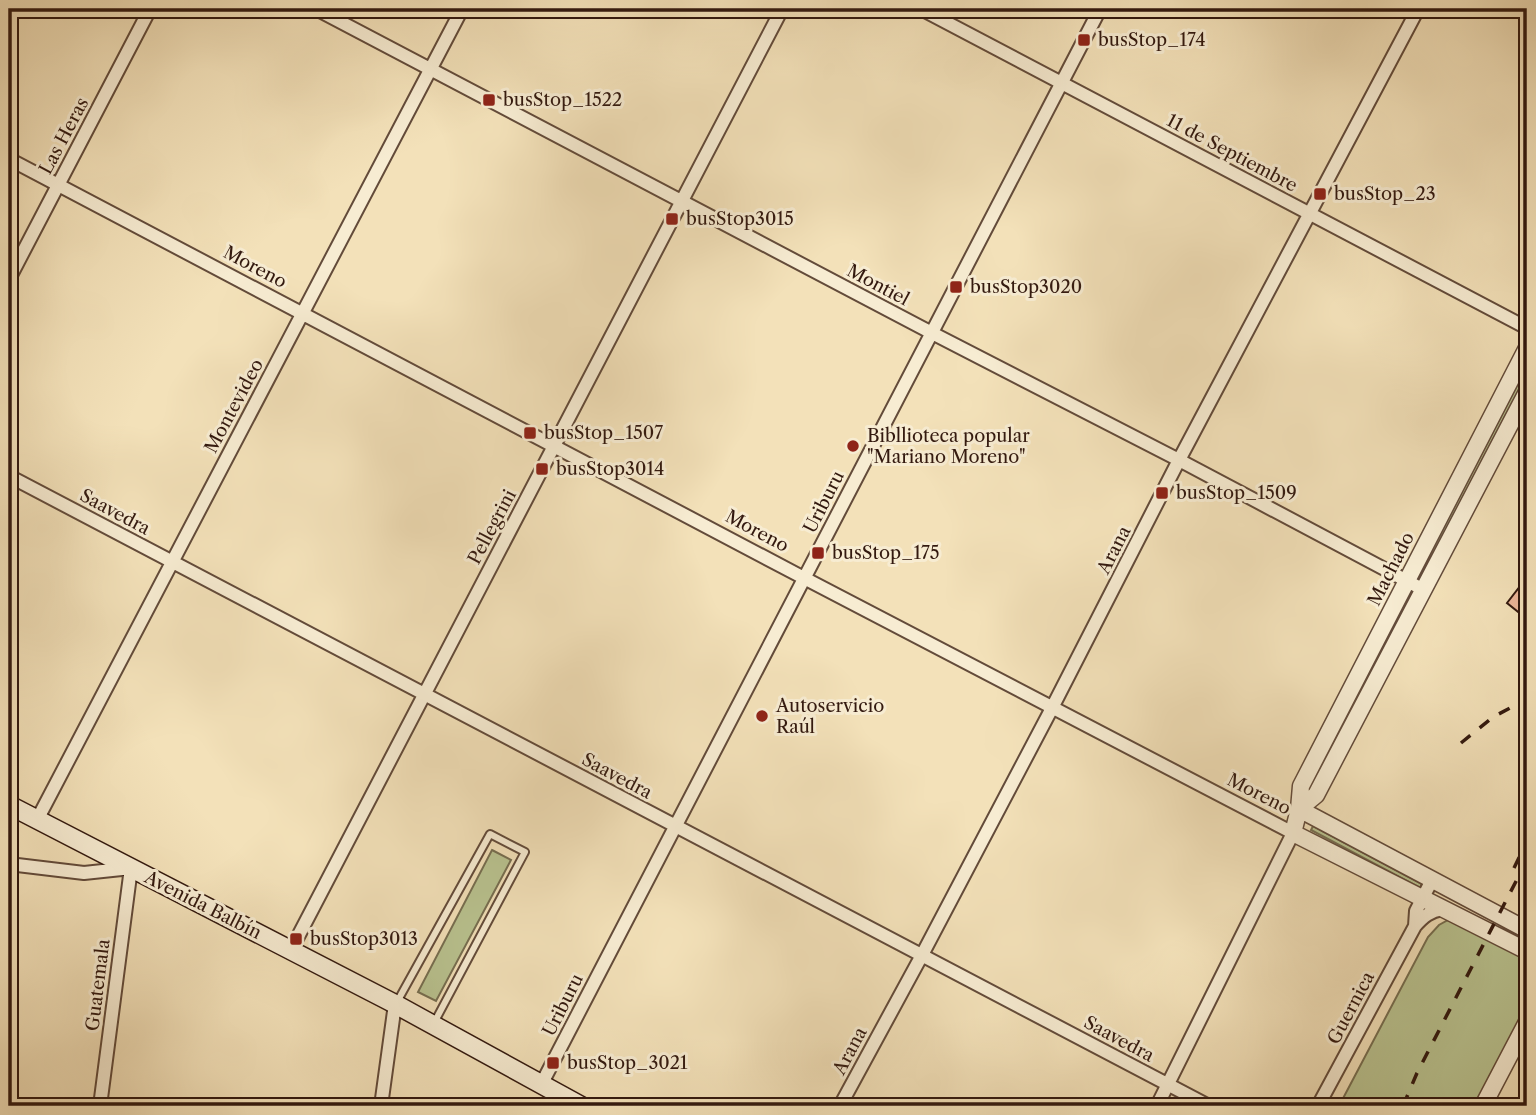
<svg xmlns="http://www.w3.org/2000/svg" width="1536" height="1115" font-family="'Libre Caslon Text',serif">
<style>
.green{fill:#b9c390;stroke:#766e50;stroke-width:2}
.building{fill:#ecb699;stroke:#33190f;stroke-width:2}
.lines{fill:none;stroke-linecap:round;stroke-linejoin:round}
.service-casing{stroke:#634b3a;stroke-width:10}
.minor-casing{stroke:#634b3a;stroke-width:16}
.tertiary-casing{stroke:#634b3a;stroke-width:19}
.secondary-casing{stroke:#33190f;stroke-width:21}
.service{stroke:#f7ecd2;stroke-width:6}
.minor{stroke:#f7ecd2;stroke-width:12}
.tertiary{stroke:#f7ecd2;stroke-width:16}
.secondary{stroke:#f7ecd2;stroke-width:18}
.rail{stroke:#33190f;stroke-width:3.5;stroke-dasharray:12 12;stroke-linecap:butt}
.poi-dot{fill:#8f2418;stroke:#f7ecd2;stroke-width:2.5}
.labels{text-anchor:middle;dominant-baseline:central;stroke-width:6;stroke-linejoin:round;paint-order:stroke}
.poi-label{font-size:18px;fill:#33190f;stroke:#f7ecd2;text-anchor:start}
.street-label{font-size:18px;fill:#33190f;stroke:#f7ecd2}
</style>
<rect width="100%" height="100%" fill="#f3e1b9"/>
<filter id="stains"><feTurbulence type="fractalNoise" baseFrequency=".00286" numOctaves="4"/><feColorMatrix values="0 0 0 0 .2 0 0 0 0 .09 0 0 0 0 .02 0 0 0 .5 -.17"/></filter>
<radialGradient id="worn" r=".72"><stop offset=".6" stop-color="#630" stop-opacity="0"/><stop offset="1" stop-color="#630" stop-opacity=".3"/></radialGradient>
<path class="green" d="M1527 364V375L1423 576 1419 574Z
M1408 594 1412 596 1309 793 1305 791Z
M1313 826 1422 884 1420 888 1311 830Z
M492 850 511 860 436 1001 418 992Z
M1448 920 1454 921 1527 957V1014L1478 1106H1339L1428 937 1439 925Z"/>
<path class="building" d="M1527 577V619L1507 603Z"/>
<g class="lines">
<g class="service-casing">
<path id="service" d="M397 1002 490 834 525 852 434 1023"/>
</g>
<g class="minor-casing">
<path id="minor" d="M316 9 932 333 1179 460 1424 590
M921 9 1527 328
M9 159 804 578 1293 833 1157 1106
M9 279 150 9
M9 476 1209 1106
M37 820 462 9
M9 864 84 873 131 868 100 1106
M1415 926C1423 917 1430 911 1442 909
M291 950 782 9
M541 1085 1100 9
M381 1106 395 1004
M840 1106 922 955 1052 708 1179 460 1418 9
M1318 1106 1415 926 1416 911 1432 880"/>
</g>
<g class="tertiary-casing">
<path id="tertiary" d="M1527 348 1301 786 1299 809 1293 833 1527 951
M1299 809 1316 795 1527 392
M1299 809 1527 930
M1483 1106 1527 1022"/>
</g>
<g class="secondary-casing">
<path id="secondary" d="M9 805 395 1004 581 1106"/>
</g>
<use href="#service" class="service"/>
<use href="#minor" class="minor"/>
<use href="#tertiary" class="tertiary"/>
<use href="#secondary" class="secondary"/>
<path class="rail" d="M1461 743 1493 717 1527 699
M1514 868 1527 841
M1403 1106 1417 1073 1527 860"/>
</g>
<g class="poi-dot">
<rect x="1077" y="33" width="14" height="14" rx="3.5"/>
<rect x="482" y="93" width="14" height="14" rx="3.5"/>
<rect x="1313" y="187" width="14" height="14" rx="3.5"/>
<rect x="665" y="212" width="14" height="14" rx="3.5"/>
<rect x="949" y="280" width="14" height="14" rx="3.5"/>
<rect x="523" y="426" width="14" height="14" rx="3.5"/>
<circle cx="853" cy="446" r="7"/>
<rect x="535" y="462" width="14" height="14" rx="3.5"/>
<rect x="1155" y="486" width="14" height="14" rx="3.5"/>
<rect x="811" y="546" width="14" height="14" rx="3.5"/>
<circle cx="762" cy="716" r="7"/>
<rect x="289" y="932" width="14" height="14" rx="3.5"/>
<rect x="546" y="1056" width="14" height="14" rx="3.5"/>
</g>
<g class="labels">
<g class="poi-label">
<text x="1098" y="40">busStop_174</text>
<text x="503" y="100">busStop_1522</text>
<text x="1334" y="194">busStop_23</text>
<text x="686" y="219">busStop3015</text>
<text x="970" y="287">busStop3020</text>
<text x="544" y="433">busStop_1507</text>
<text x="867" y="436">Bibllioteca popular<tspan x="867" dy="21">"Mariano Moreno"</tspan></text>
<text x="556" y="469">busStop3014</text>
<text x="1176" y="493">busStop_1509</text>
<text x="832" y="553">busStop_175</text>
<text x="776" y="706">Autoservicio<tspan x="776" dy="21">Raúl</tspan></text>
<text x="310" y="939">busStop3013</text>
<text x="567" y="1063">busStop_3021</text>
</g>
<g class="street-label">
<text transform="translate(64 136) rotate(-62)">Las Heras</text>
<text transform="translate(1232 153) rotate(28)">11 de Septiembre</text>
<text transform="translate(255 267) rotate(28)">Moreno</text>
<text transform="translate(878 285) rotate(28)">Montiel</text>
<text transform="translate(234 406) rotate(-62)">Montevideo</text>
<text transform="translate(824 502) rotate(-63)">Uriburu</text>
<text transform="translate(115 512) rotate(28)">Saavedra</text>
<text transform="translate(492 527) rotate(-62)">Pellegrini</text>
<text transform="translate(757 531) rotate(28)">Moreno</text>
<text transform="translate(1114 550) rotate(-63)">Arana</text>
<text transform="translate(1391 569) rotate(-63)">Machado</text>
<text transform="translate(617 776) rotate(28)">Saavedra</text>
<text transform="translate(1259 794) rotate(27)">Moreno</text>
<text transform="translate(203 905) rotate(27)">Avenida Balbín</text>
<text transform="translate(98 985) rotate(-83)">Guatemala</text>
<text transform="translate(563 1005) rotate(-63)">Uriburu</text>
<text transform="translate(1351 1008) rotate(-62)">Guernica</text>
<text transform="translate(1119 1039) rotate(28)">Saavedra</text>
<text transform="translate(850 1051) rotate(-62)">Arana</text>
</g>
</g>
<rect width="1536" height="1115" fill="none" stroke="#f3e1b9" stroke-width="35"/>
<rect x="10" y="10" width="1515" height="1094" fill="none" stroke="#33190f" stroke-width="3.5"/>
<rect x="18" y="18" width="1501" height="1080" fill="none" stroke="#33190f" stroke-width="2"/>
<rect width="100%" height="100%" filter="url(#stains)"/>
<rect width="100%" height="100%" fill="url(#worn)"/>
</svg>
